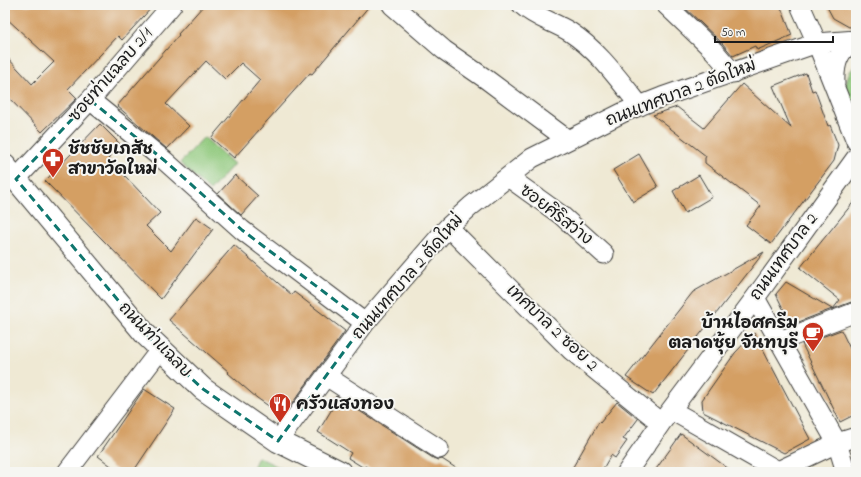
<svg xmlns="http://www.w3.org/2000/svg" width="861" height="477" font-family="'Indie Flower','Playpen Sans Thai',sans-serif">
<style>
.green{fill:#90c97d;stroke:#56724c}
.building{fill:#d49f64}
.lines{fill:none;stroke-linecap:round;stroke-linejoin:round}
.minor-casing{stroke:#3c3b38;stroke-width:21}
.major-casing{stroke:#3c3b38;stroke-width:24}
.minor{stroke:#fff;stroke-width:19}
.major{stroke:#fff;stroke-width:22}
.marked{fill:none;stroke:#0f766e;stroke-width:3;stroke-dasharray:8 5;stroke-linejoin:round}
.labels{text-anchor:middle;dominant-baseline:central;stroke-width:4;stroke-linejoin:round;paint-order:stroke}
.street-label{font-size:17px;fill:#1c1c1c;stroke:#f6f6f2}
.poi-label{font-size:17px;font-weight:bold;fill:#1c1c1c;stroke:#f6f6f2;text-anchor:start}
</style>
<rect width="100%" height="100%" fill="#f6f6f2"/>
<filter id="ink" filterUnits="userSpaceOnUse"><feTurbulence type="fractalNoise" baseFrequency=".025" numOctaves="2"/><feDisplacementMap in="SourceGraphic" scale="8" xChannelSelector="R" yChannelSelector="G"/><feConvolveMatrix kernelMatrix="1 2 1 2 8 2 1 2 1" color-interpolation-filters="sRGB"/></filter>
<filter id="wash" filterUnits="userSpaceOnUse"><feTurbulence type="fractalNoise" baseFrequency=".012" numOctaves="4" result="noise"/><feDisplacementMap in="SourceGraphic" scale="16" xChannelSelector="R" yChannelSelector="G"/><feGaussianBlur stdDeviation="0.9" result="paint"/><feColorMatrix in="noise" values="0 0 0 0 0 0 0 0 0 0 0 0 0 0 0 0 0 1.4 0 .05"/><feComposite in="paint" operator="in"/></filter>
<g filter="url(#wash)">
<rect width="100%" height="100%" fill="#efe9d4"/>
<path class="green" d="M856 64V117L844 90 849 73Z
M204 137 234 164 210 191 180 163Z
M258 457 289 472H251Z"/>
<g id="blocks">
<path class="building" d="M5 5H154L122 40 118 36 68 89 77 98 42 132 5 94V55L32 84 54 62 5 17Z
M204 5H370L312 74 310 73 234 158 211 138 260 80 241 63 225 79 206 61 166 104 189 126 167 149 117 106 179 35 178 34Z
M682 5H780L792 35 757 50 755 46 733 56 722 43Z
M826 5H856V26L849 27 833 18Z
M806 73 812 91 815 90 828 126 830 125 838 145 834 161 771 244 746 225 761 206 705 163V158L706 156 653 115 677 107 704 128 742 84 791 128 773 86Z
M100 124 120 144 108 158 160 213 146 226 171 251 196 217 213 229 161 299 45 181Z
M639 154 658 187 633 202 613 170Z
M235 175 258 196 241 215 218 194Z
M699 175 712 197 685 213 673 191Z
M856 199V299L854 301 833 309 840 300 800 268Z
M234 245 292 295 294 292 345 331 283 416 257 398 228 373 229 372 169 320Z
M764 252 653 395 626 377 693 292Z
M786 282 832 309 791 325 776 294Z
M841 330 856 361V414L840 422 802 344Z
M754 333 810 439 784 453 703 412 702 400 735 353Z
M144 389 175 409 133 472H119L98 456Z
M336 396 433 458 438 460 442 459 462 472H375L365 466 364 468 348 458 351 453 318 432 335 404 332 402Z
M617 402 638 419 623 439 627 441 615 458 611 455 601 472H570L599 422 600 423Z
M681 434 733 472H654Z"/>
</g>
</g>
<g filter="url(#ink)">
<use href="#blocks" fill-opacity="0" stroke="#3c3b38" stroke-width="1"/>
<g class="lines">
<g class="minor-casing">
<path id="minor" d="M392 5 444 50 486 79 568 140
M522 5C536 18 554 22 570 32 599 51 619 80 640 106
M666 5 714 51 733 73
M800 5 817 43 856 141
M835 84C834 64 838 50 856 40
M90 100 165 161 242 230 365 323
M508 177 561 215 604 254
M16 179 90 100 172 5
M448 227 571 350 661 423
M755 298 837 443 846 472
M780 341 856 312
M326 376 439 449
M671 410 778 471 837 443 856 437
M278 441 365 323 448 227 471 206 532 158 624 112 662 97 817 43 856 40
M67 472 160 350
M627 472 661 423 755 298 856 158"/>
</g>
<g class="major-casing">
<path id="major" d="M5 166 146 335 203 389 278 441 340 472"/>
</g>
<use href="#minor" class="minor"/>
<use href="#major" class="major"/>
</g>
</g>
<path class="marked" d="M90 100 165 161 242 230 365 323 278 441 203 389 160 350 16 179Z"/>
<defs>
<g id="pharmacy-pin" transform="scale(1.15)"><path d="M0 17L-7.5 6A9.5 9.5 0 1 1 7.5 6Z" fill="#c8321e" stroke="#f6f6f2"/><path d="M-2-6h4v4h4v4h-4v4h-4v-4h-4v-4h4Z" fill="#fff"/></g>
<g id="cafe-pin" transform="scale(1.15)"><path d="M0 17L-7.5 6A9.5 9.5 0 1 1 7.5 6Z" fill="#c8321e" stroke="#f6f6f2"/><path d="M-5.5-4.5H6V0H3Q3 3.5 0 3.5H-2.5Q-5.5 3.5-5.5 0ZM3-3.2v2h1.7v-2ZM-6 4.5H4V6H-6Z" fill="#fff"/></g>
<g id="restaurant-pin" transform="scale(1.15)"><path d="M0 17L-7.5 6A9.5 9.5 0 1 1 7.5 6Z" fill="#c8321e" stroke="#f6f6f2"/><path d="M-5-6h1v4h1v-4h1v4h1v-4h1v5L-1.5 .5V6h-2V.5L-5-1ZM5-6V6H3V1.5H1.5Q1.5-4 5-6Z" fill="#fff"/></g>
</defs>
<g fill-rule="evenodd">
<use href="#pharmacy-pin" x="53" y="159"/>
<use href="#cafe-pin" x="813" y="333"/>
<use href="#restaurant-pin" x="280" y="404"/>
</g>
<g class="labels">
<g class="street-label">
<text transform="translate(111 75) rotate(-49)">ซอยท่าแฉลบ 2/1</text>
<text transform="translate(681 93) rotate(-21)">ถนนเทศบาล 2 ตัดใหม่</text>
<text transform="translate(556 215) rotate(38)">ซอยศิริสว่าง</text>
<text transform="translate(784 257) rotate(-54)">ถนนเทศบาล 2</text>
<text transform="translate(408 277) rotate(-49)">ถนนเทศบาล 2 ตัดใหม่</text>
<text transform="translate(552 328) rotate(43)">เทศบาล 2 ซอย 2</text>
<text transform="translate(155 340) rotate(46)">ถนนท่าแฉลบ</text>
</g>
<g class="poi-label">
<text x="68" y="149">ชัชชัยเภสัช<tspan x="68" dy="20">สาขาวัดใหม่</tspan></text>
<text x="798" y="323" text-anchor="end">บ้านไอศครีม<tspan x="798" dy="20">ตลาดซุ้ย จันทบุรี</tspan></text>
<text x="296" y="404">ครัวแสงทอง</text>
</g>
</g>
<rect width="861" height="477" fill="none" stroke="#f6f6f2" stroke-width="20"/>
<path d="M715 36v6h118v-6" fill="none" stroke="#1c1c1c" stroke-width="2"/>
<text x="721" y="36" font-size="12" fill="#1c1c1c" stroke="#f6f6f2" stroke-width="3" paint-order="stroke">50 m</text>
</svg>
